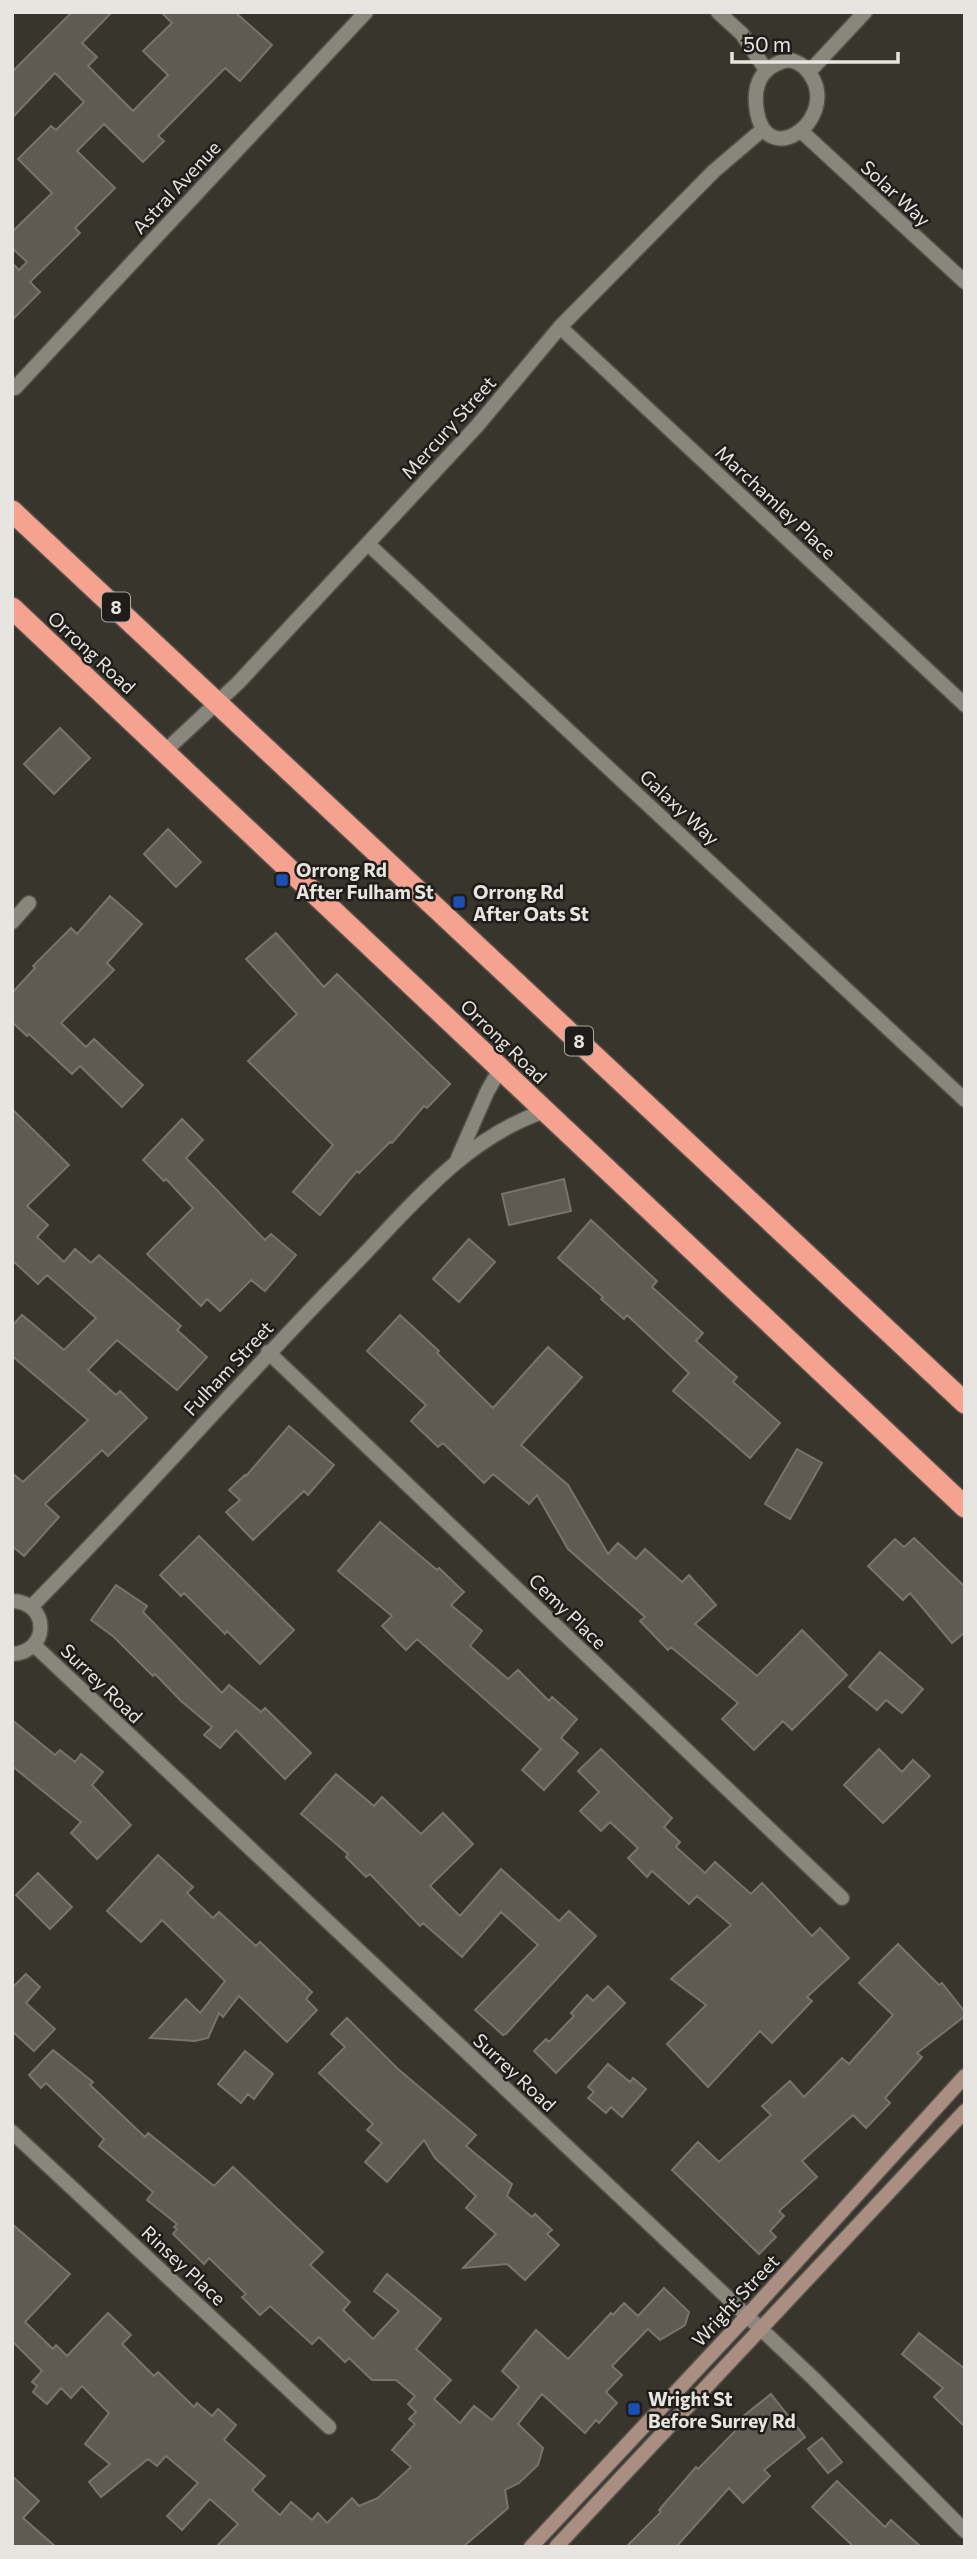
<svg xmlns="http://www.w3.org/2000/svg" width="977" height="2559" font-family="Commissioner,sans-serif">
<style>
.building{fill:#5f5b52;stroke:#78746a;stroke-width:2}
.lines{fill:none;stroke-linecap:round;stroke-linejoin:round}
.street-casing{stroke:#54514a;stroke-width:17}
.secondary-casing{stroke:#54514a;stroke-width:17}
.highway-casing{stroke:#54514a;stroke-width:24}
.street{stroke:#89867c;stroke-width:14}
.secondary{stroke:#aa8e82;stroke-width:14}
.highway{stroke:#f6a290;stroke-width:21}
.transit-dot{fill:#1a4fb4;stroke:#1e1d19;stroke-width:2.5}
.labels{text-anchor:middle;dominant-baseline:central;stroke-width:5;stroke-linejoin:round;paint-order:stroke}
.shield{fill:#1e1d19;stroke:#aba9a4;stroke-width:2}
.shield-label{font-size:18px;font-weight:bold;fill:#e7e5df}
.street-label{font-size:19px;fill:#e7e5df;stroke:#1e1d19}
.poi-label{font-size:19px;font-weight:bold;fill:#e7e5df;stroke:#1e1d19;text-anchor:start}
</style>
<rect width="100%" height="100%" fill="#38352d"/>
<path class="building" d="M72 12H112L82 43 97 57 88 66 133 111 168 75 143 51 172 23 161 12H235L272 45 240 81 225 68 158 136 164 141 143 162 104 124 77 151 115 188 75 228 80 233 30 282 40 292 12 320V263L19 270 27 262 12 248V232L52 193 18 159 51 126 56 130 84 102 55 73 12 118V72Z
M60 728 90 758 54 794 24 764Z
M168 829 201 862 176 887 144 854Z
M110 896 142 924 107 963 114 970 61 1023 86 1047 94 1039 143 1085 122 1107 80 1066 72 1074 29 1034 27 1036 12 1022V993L35 968 33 966 71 928 77 934Z
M276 933 324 987 337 974 450 1084 427 1108 424 1106 392 1143 390 1142 359 1173 357 1171 320 1215 293 1192 333 1145 248 1061 297 1014 246 959Z
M12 1109 69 1165 27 1206 48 1225 37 1237 64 1262 75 1249 91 1263 99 1255 181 1326 177 1330 207 1357 177 1390 117 1340 88 1370 116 1395 120 1391 147 1418 108 1456 102 1450 45 1504 59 1517 24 1556 12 1546V1473L23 1482 88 1420 12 1356V1326L22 1315 64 1350 96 1318 47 1275 38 1284 12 1260Z
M182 1119 203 1140 186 1158 265 1240 271 1234 296 1255 265 1291 251 1280 220 1311 207 1299 201 1306 147 1254 193 1208 166 1179 164 1181 143 1160Z
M564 1179 571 1211 509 1225 502 1194Z
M591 1220 657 1281 652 1287 703 1333 696 1341 737 1377 733 1382 780 1423 750 1458 673 1391 689 1373 627 1315 624 1319 601 1299 603 1297 558 1258Z
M469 1239 495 1262 459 1302 433 1279Z
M400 1315 439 1351 437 1353 493 1408 548 1347 582 1377 521 1445 568 1485 608 1554 618 1543 636 1559 645 1549 682 1582 689 1575 716 1605 695 1624 757 1676 802 1630 847 1675 792 1730 783 1721 754 1750 722 1719 738 1703 671 1647 668 1650 640 1621 645 1617 568 1549 537 1495 529 1504 493 1474 484 1483 443 1443 438 1447 411 1421 426 1405 367 1351Z
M289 1426 334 1465 308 1495 304 1491 253 1540 226 1512 240 1500 229 1490 245 1475 246 1476Z
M797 1449 822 1463 790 1519 765 1504Z
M380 1522 437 1570 439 1568 464 1592 451 1605 482 1631 470 1646 508 1679 518 1670 549 1701 552 1697 577 1719 561 1738 578 1753 544 1790 522 1770 541 1749 417 1639 406 1650 382 1626 392 1616 338 1571Z
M199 1536 294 1630 260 1664 227 1631 225 1634 184 1593 181 1596 160 1575Z
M914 1538 965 1587V1632L952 1643 910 1593 903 1600 868 1566 895 1539 904 1547Z
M116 1585 147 1606 143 1612 222 1693 229 1685 261 1712 265 1708 311 1753 285 1779 236 1730 220 1748 204 1735 212 1727 181 1701 155 1674 153 1676 114 1637 91 1620Z
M880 1652 923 1689 902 1713 886 1700 877 1710 849 1687Z
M12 1720 55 1755 60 1750 75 1762 81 1754 103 1772 92 1785 131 1825 97 1859 71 1833 81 1822 12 1766Z
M601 1749 672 1818 664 1827 680 1842 676 1847 705 1873 715 1862 751 1894 762 1883 812 1936 820 1928 849 1958 807 1997 812 2001 772 2043 760 2031 708 2087 667 2044 706 2005 671 1979 731 1925 697 1896 689 1904 652 1871 647 1877 628 1858 638 1848 610 1822 601 1831 580 1811 599 1792 578 1771Z
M879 1749 902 1772 913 1760 930 1776 883 1823 844 1785Z
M336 1774 374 1806 382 1797 421 1834 443 1813 473 1844 430 1886 460 1916 501 1869 559 1921 569 1911 596 1936 506 2034 503 2035 475 2010 538 1945 501 1912 462 1957 423 1923 420 1926 370 1874 366 1877 346 1857 348 1854 301 1814Z
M158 1855 193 1887 187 1893 213 1918 219 1912 256 1946 260 1942 312 1992 306 1999 317 2010 287 2042 239 1996 223 2017 219 2013 208 2038 195 2041 150 2038 186 1999 200 2013 225 1981 162 1920 141 1942 107 1911Z
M38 1873 72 1907 50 1929 16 1895Z
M898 1944 939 1985 942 1983 965 2012V2016L917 2053 922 2057 885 2098 890 2103 866 2128 853 2115 802 2161 817 2177 779 2211 784 2216 770 2231 776 2237 759 2254 672 2170 698 2142 719 2162 771 2115 762 2106 790 2081 804 2097 842 2058 849 2064 893 2015 859 1983Z
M26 1974 40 1987 26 2003 55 2029 34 2051 12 2031V1988Z
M608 1986 625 2003 556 2073 534 2051 546 2039 549 2042 574 2016 571 2013 587 1995 593 2001Z
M347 2018 398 2069 476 2135 466 2146 512 2184 507 2196 532 2217 535 2214 552 2230 547 2234 559 2245 525 2280 507 2264 463 2268 496 2234 466 2208 476 2196 435 2158 424 2140 387 2182 365 2162 382 2143 367 2130 373 2124 319 2073 345 2047 331 2034Z
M53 2050 93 2082 90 2085 145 2137 148 2133 214 2186 233 2167 323 2252 310 2265 350 2302 343 2310 373 2339 399 2311 374 2291 387 2274 441 2319 416 2349 451 2380 434 2399 460 2423 474 2406 492 2420 519 2387 502 2371 536 2330 568 2359 611 2313 613 2315 624 2303 638 2316 664 2288 689 2312 685 2325 660 2340 648 2329 612 2366 622 2375 606 2392 617 2403 599 2423 596 2420 585 2433 542 2394 518 2424 543 2448 538 2465 519 2483 505 2490 508 2508 463 2547H216L238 2524 210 2499 182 2530 167 2516 198 2483 166 2456 157 2466 148 2459 101 2497 89 2482 110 2464 85 2444 109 2413 82 2386 71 2398 61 2388 47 2404 33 2392 37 2386 32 2382 42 2371 12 2341V2224L70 2274 25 2322 53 2349 56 2345 67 2356 108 2313 131 2335 122 2344 154 2376 158 2372 194 2407 197 2403 212 2416 218 2409 236 2425 224 2440 265 2476 252 2490 280 2515 291 2502 312 2520 318 2513 327 2523 352 2498 359 2506 378 2498 411 2467 392 2450 415 2424 409 2419 416 2412 408 2404 415 2396 396 2380H372L349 2358 345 2362 319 2337 312 2344 270 2306 260 2315 242 2297 246 2294 209 2258 204 2264 173 2234 177 2229 174 2227 177 2224 147 2200 153 2192 99 2146 104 2139 46 2083 41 2088 29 2075Z
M245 2051 273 2074 254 2099 248 2094 241 2103 218 2084Z
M608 2064 630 2082 633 2078 646 2089 622 2117 611 2107 606 2113 588 2098 594 2092 588 2087Z
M919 2333 965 2369V2427L934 2397 943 2388 902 2354Z
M771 2394 805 2437 764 2470 770 2476 743 2503 729 2488 676 2547H626L661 2512 659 2510 696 2467 698 2469 744 2422 741 2418Z
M822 2438 842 2462 828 2473 808 2449Z
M12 2476 39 2501 23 2518 56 2547H12Z
M837 2481 885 2527 891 2520 921 2547H854L812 2507Z"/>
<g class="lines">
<g class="street-casing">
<path id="street" d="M718 12 742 34 766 70
M789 60C801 62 808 69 813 79 835 122 767 169 757 112 752 84 762 65 789 60Z
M809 72 865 12
M801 131 965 282
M560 327 965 705
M15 388 366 12
M368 544 965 1100
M164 752 238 683 477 426 560 327 714 171 762 130
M12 922 29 903
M458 1158 487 1092 500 1069
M268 1352 842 1898
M12 1601C50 1602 50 1652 12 1654
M31 1607C140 1497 241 1380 349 1270 407 1211 463 1138 545 1111
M34 1645 813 2378 965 2531
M12 2132 329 2427"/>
</g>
<g class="secondary-casing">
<path id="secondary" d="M531 2547 747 2316 965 2076
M556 2547 965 2111"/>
</g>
<g class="highway-casing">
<path id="highway" d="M12 511 965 1403
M12 608 965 1507"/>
</g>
<use href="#street" class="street"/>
<use href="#secondary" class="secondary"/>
<use href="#highway" class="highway"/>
</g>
<g class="transit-dot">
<rect x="275" y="873" width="14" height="14" rx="3.5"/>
<rect x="452" y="895" width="14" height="14" rx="3.5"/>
<rect x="627" y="2402" width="14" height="14" rx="3.5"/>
</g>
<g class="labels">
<g class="shield">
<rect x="102" y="592.5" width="28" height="29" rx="5"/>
<rect x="565" y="1026.5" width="28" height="29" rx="5"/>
</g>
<g class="shield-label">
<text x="116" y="607">8</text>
<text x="579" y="1041">8</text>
</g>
<g class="street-label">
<text transform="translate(176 187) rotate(-47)">Astral Avenue</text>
<text transform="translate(896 193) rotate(43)">Solar Way</text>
<text transform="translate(448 427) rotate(-48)">Mercury Street</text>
<text transform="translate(776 502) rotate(43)">Marchamley Place</text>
<text transform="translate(92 652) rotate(43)">Orrong Road</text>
<text transform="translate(680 807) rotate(43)">Galaxy Way</text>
<text transform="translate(504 1041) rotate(44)">Orrong Road</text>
<text transform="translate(228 1368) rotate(-47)">Fulham Street</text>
<text transform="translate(568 1611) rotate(44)">Cemy Place</text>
<text transform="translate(102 1683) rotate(44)">Surrey Road</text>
<text transform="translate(515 2072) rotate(43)">Surrey Road</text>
<text transform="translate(184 2265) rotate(43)">Rinsey Place</text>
<text transform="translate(735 2300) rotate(-47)">Wright Street</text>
</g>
<g class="poi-label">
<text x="296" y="869">Orrong Rd<tspan x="296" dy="22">After Fulham St</tspan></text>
<text x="473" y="891">Orrong Rd<tspan x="473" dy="22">After Oats St</tspan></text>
<text x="648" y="2398">Wright St<tspan x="648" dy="22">Before Surrey Rd</tspan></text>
</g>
</g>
<rect width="977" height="2559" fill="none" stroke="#e7e5df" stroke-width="28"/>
<path d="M732 52v10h166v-10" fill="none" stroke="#e7e5df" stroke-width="3.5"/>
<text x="743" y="52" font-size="21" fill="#e7e5df" stroke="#1e1d19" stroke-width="5" paint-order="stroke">50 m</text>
</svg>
